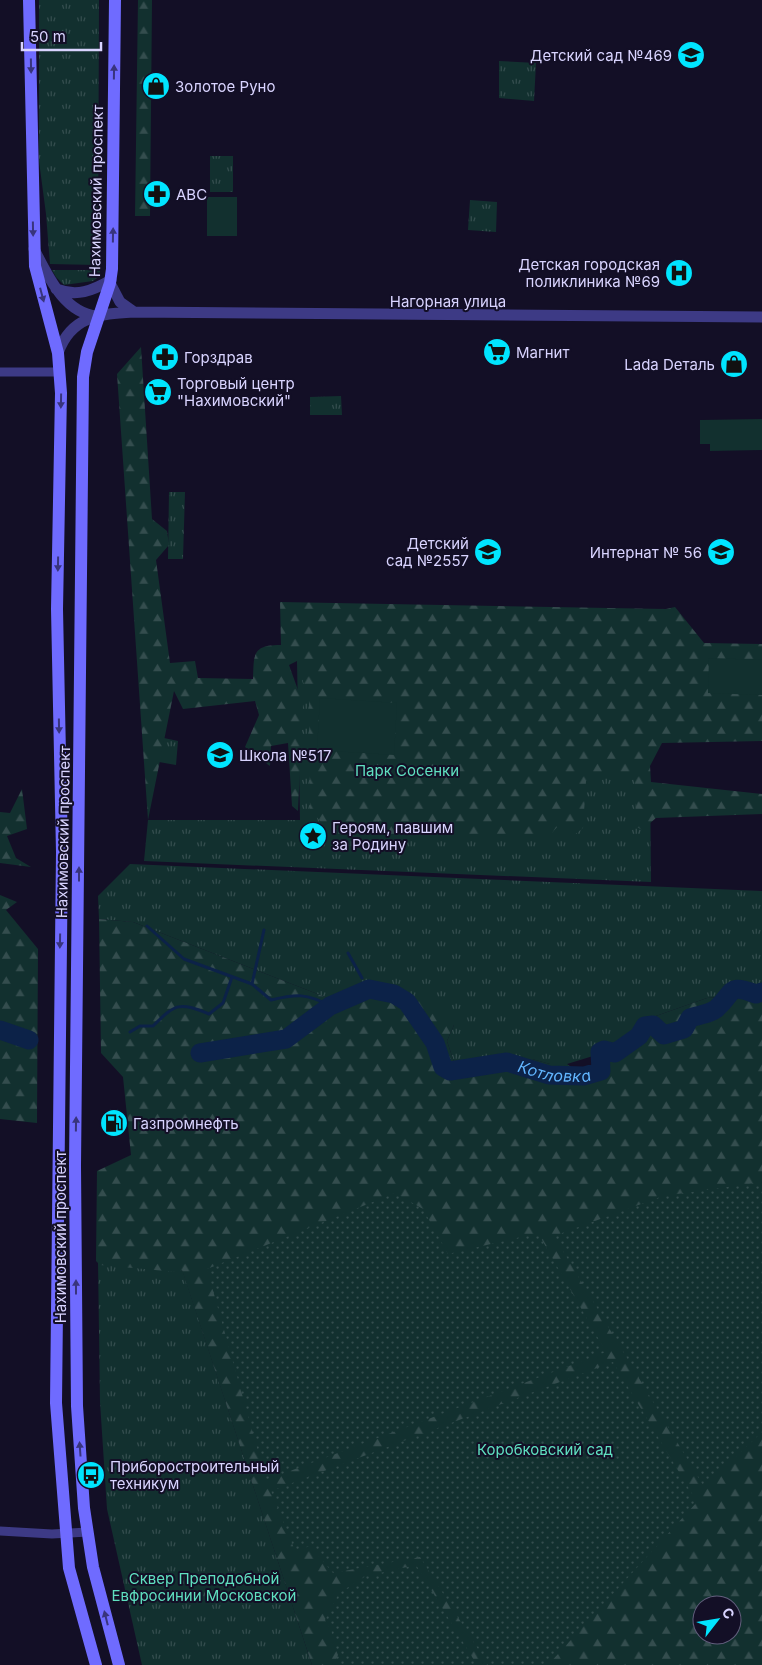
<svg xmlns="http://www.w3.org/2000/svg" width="762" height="1665" font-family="Inter,sans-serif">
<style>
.grass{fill:url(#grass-tufts)}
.forest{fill:url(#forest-firs);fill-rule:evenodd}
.garden{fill:url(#garden-dots)}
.pitch{fill:#12302f}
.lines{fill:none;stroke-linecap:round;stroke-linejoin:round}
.stream{stroke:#0c2248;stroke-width:3}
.river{stroke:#0c2248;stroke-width:19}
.minor{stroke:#3d3a85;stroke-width:9}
.tertiary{stroke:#3d3a85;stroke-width:11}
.secondary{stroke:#6f6bff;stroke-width:12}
.oneway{fill:#38347d}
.labels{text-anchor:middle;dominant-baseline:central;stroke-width:4;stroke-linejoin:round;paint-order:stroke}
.poi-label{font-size:15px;fill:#d9d4ff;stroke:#130f26;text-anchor:start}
.street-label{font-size:15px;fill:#d9d4ff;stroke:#130f26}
.park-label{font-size:15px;fill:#5fe0c0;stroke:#130f26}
.water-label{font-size:16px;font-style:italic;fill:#62b6ff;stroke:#130f26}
</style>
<defs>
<pattern id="grass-tufts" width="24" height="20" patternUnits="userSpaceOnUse" patternTransform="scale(1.25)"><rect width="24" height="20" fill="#12302f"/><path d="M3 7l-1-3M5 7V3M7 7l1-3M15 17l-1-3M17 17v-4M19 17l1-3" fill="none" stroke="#344d4e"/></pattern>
<pattern id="forest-firs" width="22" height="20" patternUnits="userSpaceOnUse" patternTransform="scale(1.25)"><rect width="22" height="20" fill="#12302f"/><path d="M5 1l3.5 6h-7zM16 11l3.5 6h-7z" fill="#344d4e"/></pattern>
<pattern id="garden-dots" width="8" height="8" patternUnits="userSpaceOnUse" patternTransform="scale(1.25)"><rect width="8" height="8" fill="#12302f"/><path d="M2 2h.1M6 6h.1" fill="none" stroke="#344d4e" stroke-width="1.8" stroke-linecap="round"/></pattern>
</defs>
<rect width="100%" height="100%" fill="#130f26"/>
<path class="grass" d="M39 0H99L98 265 50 264 46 214 39 161Z
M499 61 536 63 534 101 499 98Z
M210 156H233V192H210Z
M470 200 497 202 496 232 468 230Z
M52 270H100V276L93 281 64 285 56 277Z
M341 396 342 415H310V397Z
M169 492H185L183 559H168Z
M297 661 650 766 651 882 144 861 148 820H300Z
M164 738 178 741 176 765 159 762Z
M130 864 762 891V994L707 998 653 1017 640 1038 615 1054 606 1052 567 1064H550L532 1059 460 1066 454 1062 447 1041 454 1025 387 994 333 1000 133 922 99 919 98 896Z
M98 1261 182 1269 312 1665H142L107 1509 100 1402Z"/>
<path class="forest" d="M138 0H152L150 216H135Z
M141 347 152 519 167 531 169 545 156 560 170 663 195 661 198 678 253 679C254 654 252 645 281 645L280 602 666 609 675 607 704 643 762 644V741L662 743 650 766 651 782 762 794V814L656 818 642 830 637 827 634 778 631 775 592 777 586 781 583 828 573 836 559 825 549 836 387 834 370 823 327 829 310 809 309 702 297 661 289 665 303 704 298 811 292 806 288 743 271 746 270 766 245 747 259 715 255 701 183 709 174 691 148 820 117 374Z
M22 789 27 829 7 836 16 858 31 867 0 863V812L10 813Z
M0 895 17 902 6 910 38 949 37 1123 0 1119Z
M99 919 133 922 333 1000 387 994 419 998 446 1011 453 1020 454 1025 447 1041 454 1062 460 1066 532 1059 550 1064H567L585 1078 602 1072 601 1053 606 1052 615 1054 640 1038 653 1017 707 998 762 994V1665H312L182 1270 177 1272 100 1265 96 1261 97 1171 131 1155 123 1077 101 1053ZM702 1605H732V1635H702Z"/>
<path class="garden" d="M756 1183 762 1184V1432L704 1487 554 1236 663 1196Z
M395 1193 423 1209 448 1254 538 1233 606 1352 266 1480 207 1269Z
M613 1362 697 1502 548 1665H488L420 1557 333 1573 310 1546 295 1551 271 1491Z
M416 1565 477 1665H334L338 1655 331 1630 325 1620 339 1593 366 1576Z"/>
<path class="pitch" d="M207 197H237V236H207Z
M762 419V450L710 451V444H700V420Z
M709 658 762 660V695L708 693Z
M320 698 397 703 394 755 317 750Z"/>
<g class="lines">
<path class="stream" d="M147 926 184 959 252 984 271 1000C296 994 307 993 330 1006
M348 953 362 978
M252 984 264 930
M366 985 369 989
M130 1032 140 1026H153C176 1003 179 1002 209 1014L223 1003 232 977"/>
<g class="river">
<path d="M0 1030 29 1040"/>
<path id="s1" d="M200 1053 286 1039 330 1006 369 989 394 994 407 1002 435 1043 443 1067 450 1071 507 1062 549 1075 584 1076 601 1071 600 1052 604 1050 615 1053 639 1036 645 1026 653 1025 664 1035 684 1029 690 1018C698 1015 711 1014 717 1008 735 992 727 983 756 994L762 992"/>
</g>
<path class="minor" d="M0 372H60
M0 1531 52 1534 88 1532"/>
<path class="tertiary" d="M34 249C48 276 64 313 97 316
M110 283 120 302 134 312
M56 289C77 297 92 291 111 280
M58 353C71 316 99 314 134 312L762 317"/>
<path class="secondary" d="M29 0 35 266 58 353 61 393 57 609 62 852 56 1403 69 1568 96 1665
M115 0 112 269 110 283 87 352 83 377 75 1166 77 1406 84 1508 93 1567 119 1665"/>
</g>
<defs><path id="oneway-solid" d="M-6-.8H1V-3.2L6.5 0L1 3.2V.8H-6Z" transform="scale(1.25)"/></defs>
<g class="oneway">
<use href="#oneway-solid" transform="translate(31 66) rotate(89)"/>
<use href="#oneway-solid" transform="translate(114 72) rotate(-89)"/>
<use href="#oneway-solid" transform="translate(33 229) rotate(89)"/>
<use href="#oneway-solid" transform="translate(113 235) rotate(-89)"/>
<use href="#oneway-solid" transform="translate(42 295) rotate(75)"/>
<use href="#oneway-solid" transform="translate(61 401) rotate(91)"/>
<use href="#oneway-solid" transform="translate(58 564) rotate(91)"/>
<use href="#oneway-solid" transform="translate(59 726) rotate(89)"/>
<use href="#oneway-solid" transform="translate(79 874) rotate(-90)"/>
<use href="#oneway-solid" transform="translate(60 941) rotate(91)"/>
<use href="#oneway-solid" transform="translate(76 1124) rotate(-89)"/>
<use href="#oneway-solid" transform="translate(76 1287) rotate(-90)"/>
<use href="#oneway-solid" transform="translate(80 1449) rotate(-94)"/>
<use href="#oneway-solid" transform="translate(106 1618) rotate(-104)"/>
</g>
<defs>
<g id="school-disc" transform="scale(1.4375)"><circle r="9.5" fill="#00e5ff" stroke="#130f26"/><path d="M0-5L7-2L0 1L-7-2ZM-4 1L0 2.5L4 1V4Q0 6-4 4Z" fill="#111"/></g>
<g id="shop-disc" transform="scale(1.4375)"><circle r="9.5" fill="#00e5ff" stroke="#130f26"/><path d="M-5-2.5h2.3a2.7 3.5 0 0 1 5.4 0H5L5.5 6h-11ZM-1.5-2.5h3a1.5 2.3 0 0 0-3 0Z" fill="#111"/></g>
<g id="pharmacy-disc" transform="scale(1.4375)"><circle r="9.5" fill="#00e5ff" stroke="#130f26"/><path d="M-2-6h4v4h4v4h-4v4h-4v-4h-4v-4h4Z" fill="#111"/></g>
<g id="hospital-disc" transform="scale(1.4375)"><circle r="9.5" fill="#00e5ff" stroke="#130f26"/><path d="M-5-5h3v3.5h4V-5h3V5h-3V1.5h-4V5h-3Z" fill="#111"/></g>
<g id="supermarket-disc" transform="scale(1.4375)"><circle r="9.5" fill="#00e5ff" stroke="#130f26"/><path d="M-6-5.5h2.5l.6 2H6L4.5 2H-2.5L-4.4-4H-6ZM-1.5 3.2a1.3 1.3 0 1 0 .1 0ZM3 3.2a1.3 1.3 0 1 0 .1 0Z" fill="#111"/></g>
<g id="sight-disc" transform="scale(1.4375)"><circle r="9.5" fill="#00e5ff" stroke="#130f26"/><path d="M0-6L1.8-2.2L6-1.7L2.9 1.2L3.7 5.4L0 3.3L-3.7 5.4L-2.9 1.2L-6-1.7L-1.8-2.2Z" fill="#111"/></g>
<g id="fuel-disc" transform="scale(1.4375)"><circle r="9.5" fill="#00e5ff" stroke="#130f26"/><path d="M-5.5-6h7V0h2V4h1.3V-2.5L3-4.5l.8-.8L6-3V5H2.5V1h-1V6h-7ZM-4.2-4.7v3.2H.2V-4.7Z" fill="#111"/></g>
<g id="bus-disc" transform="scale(1.4375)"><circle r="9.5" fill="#00e5ff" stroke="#130f26"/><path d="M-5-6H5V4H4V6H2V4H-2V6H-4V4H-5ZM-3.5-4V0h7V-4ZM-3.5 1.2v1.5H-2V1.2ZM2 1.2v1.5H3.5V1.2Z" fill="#111"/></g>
</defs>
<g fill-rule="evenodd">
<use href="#school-disc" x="691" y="55"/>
<use href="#shop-disc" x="156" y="86"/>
<use href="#pharmacy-disc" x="157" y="194"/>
<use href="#hospital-disc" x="679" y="273"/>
<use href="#supermarket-disc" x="497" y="352"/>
<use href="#pharmacy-disc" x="165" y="357"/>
<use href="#shop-disc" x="734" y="364"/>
<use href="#supermarket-disc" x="158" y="392"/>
<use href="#school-disc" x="488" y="552"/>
<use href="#school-disc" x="721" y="552"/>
<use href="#school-disc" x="220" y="755"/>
<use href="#sight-disc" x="313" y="836"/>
<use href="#fuel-disc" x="114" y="1123"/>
<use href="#bus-disc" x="91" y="1475"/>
</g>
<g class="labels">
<g class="poi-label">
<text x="672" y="55" text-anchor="end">Детский сад №469</text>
<text x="175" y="86">Золотое Руно</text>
<text x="176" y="194">ABC</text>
<text x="660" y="264" text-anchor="end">Детская городская<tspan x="660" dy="17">поликлиника №69</tspan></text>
<text x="516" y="352">Магнит</text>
<text x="184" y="357">Горздрав</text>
<text x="715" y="364" text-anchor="end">Lada Dеталь</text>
<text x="177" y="383">Торговый центр<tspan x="177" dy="17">"Нахимовский"</tspan></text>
<text x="469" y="543" text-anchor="end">Детский<tspan x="469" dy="17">сад №2557</tspan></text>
<text x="702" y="552" text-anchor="end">Интернат № 56</text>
<text x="239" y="755">Школа №517</text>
<text x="332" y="827">Героям, павшим<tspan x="332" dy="17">за Родину</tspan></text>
<text x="133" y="1123">Газпромнефть</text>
<text x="110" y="1466">Приборостроительный<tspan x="110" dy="17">техникум</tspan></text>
</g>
<g class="street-label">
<text transform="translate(96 191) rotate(-89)">Нахимовский проспект</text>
<text x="448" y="301">Нагорная улица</text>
<text transform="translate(63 832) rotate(-89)">Нахимовский проспект</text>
<text transform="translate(60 1237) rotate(-90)">Нахимовский проспект</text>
</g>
<g class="park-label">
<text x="407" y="770">Парк Сосенки</text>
<text x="545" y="1449">Коробковский сад</text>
<text x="204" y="1578">Сквер Преподобной<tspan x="204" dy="17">Евфросинии Московской</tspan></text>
</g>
<g class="water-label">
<text stroke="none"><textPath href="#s1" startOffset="415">Котловка</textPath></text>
</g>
</g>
<g transform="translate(717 1620) rotate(59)"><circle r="24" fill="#130f26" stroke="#625e7d"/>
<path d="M0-4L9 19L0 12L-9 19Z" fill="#00e5ff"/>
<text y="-8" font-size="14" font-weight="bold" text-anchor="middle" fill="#d9d4ff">С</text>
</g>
<path d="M22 42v8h79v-8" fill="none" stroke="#d9d4ff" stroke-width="2.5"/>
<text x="30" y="42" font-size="15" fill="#d9d4ff" stroke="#130f26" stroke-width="4" paint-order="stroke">50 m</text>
</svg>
